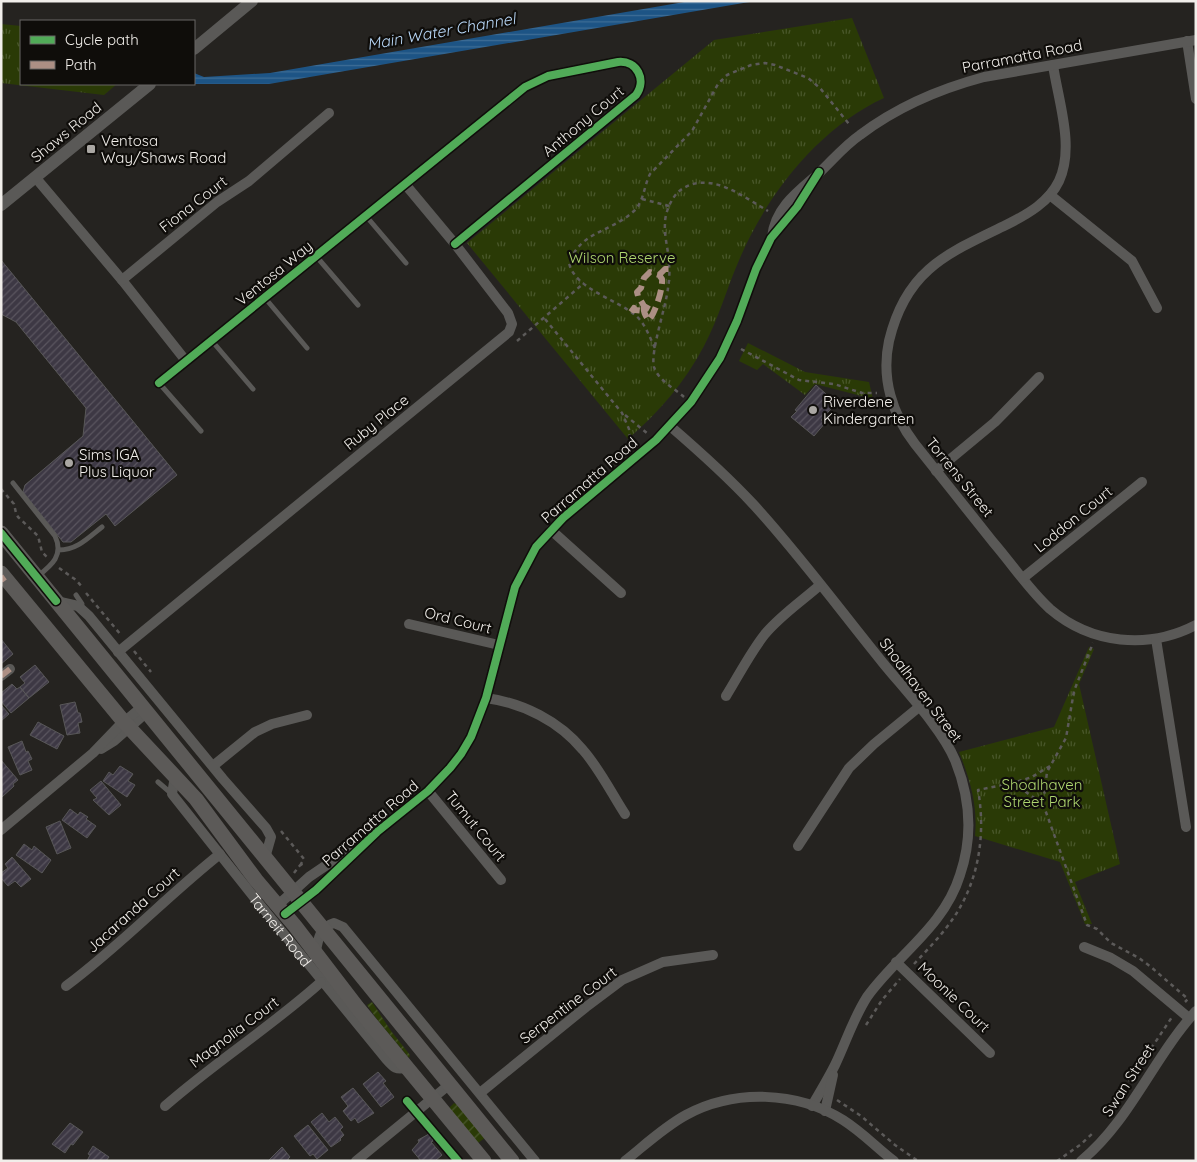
<svg xmlns="http://www.w3.org/2000/svg" width="1197" height="1162" font-family="Quicksand,sans-serif">
<style>
.grass{fill:url(#grass-tufts)}
.garden{fill:url(#garden-furrows)}
.water{fill:url(#water-rules)}
.building{fill:url(#building-hatch);stroke:#585758}
.lines{fill:none;stroke-linecap:round;stroke-linejoin:round}
.path{stroke:#5c5a59;stroke-width:2.5;stroke-dasharray:4 4;stroke-linecap:butt}
.service{stroke:#5a5957;stroke-width:5}
.minor{stroke:#5a5957;stroke-width:10}
.tertiary{stroke:#5a5957;stroke-width:12}
.secondary{stroke:#5c5a58;stroke-width:15}
.quiet{stroke:#ac8f84;stroke-width:6;stroke-dasharray:12 6;stroke-linecap:butt}
.cycleway-casing{stroke:#0f0d0a;stroke-width:11}
.cycleway{stroke:#51ab58;stroke-width:8}
.poi-dot{fill:#aaa7a3;stroke:#0f0d0a;stroke-width:2}
.labels{text-anchor:middle;dominant-baseline:central;stroke-width:4.5;stroke-linejoin:round;paint-order:stroke}
.street-label{font-size:15px;fill:#f1eeea;stroke:#0f0d0a}
.poi-label{font-size:15px;fill:#f1eeea;stroke:#0f0d0a;text-anchor:start}
.park-label{font-size:15px;fill:#aed66f;stroke:#0f0d0a}
.water-label{font-size:16px;font-style:italic;fill:#b9d8f8;stroke:#0f0d0a}
</style>
<defs>
<pattern id="grass-tufts" width="24" height="20" patternUnits="userSpaceOnUse" patternTransform="scale(1.25)"><rect width="24" height="20" fill="#2a3a06"/><path d="M3 7l-1-3M5 7V3M7 7l1-3M15 17l-1-3M17 17v-4M19 17l1-3" fill="none" stroke="#49572a"/></pattern>
<pattern id="garden-furrows" width="10" height="10" patternUnits="userSpaceOnUse" patternTransform="scale(1.25)"><rect width="10" height="10" fill="#2a3a06"/><path d="M-1 1l2-2M0 10L10 0M9 11l2-2" fill="none" stroke="#49572a"/></pattern>
<pattern id="water-rules" width="6" height="5" patternUnits="userSpaceOnUse" patternTransform="scale(1.25)"><rect width="6" height="5" fill="#1d5485"/><path d="M0 2.5h6" fill="none" stroke="#3e6d96"/></pattern>
<pattern id="building-hatch" width="6" height="6" patternUnits="userSpaceOnUse" patternTransform="scale(1.25)"><rect width="6" height="6" fill="#3d3844"/><path d="M-1 1l2-2M0 6l6-6M5 7l2-2" fill="none" stroke="#5a555f"/></pattern>
</defs>
<rect width="100%" height="100%" fill="#252320"/>
<path class="grass" d="M852 18 884 98C819 128 768 193 740 258 727 287 719 318 704 346 685 382 659 412 628 439L467 243 714 40Z
M1 24 21 26V84H117L104 95 1 83Z
M748 343 805 372 869 382 873 399 815 384 805 395 763 364 757 370 739 361Z
M1089 647 1094 649 1079 684 1120 864 1075 882 1092 924H1085L1060 862 975 836C978 806 970 779 959 752L1054 727Z"/>
<path class="garden" d="M372 1002 391 1031 410 1055 409 1058 376 1018 367 1005Z
M454 1103 458 1105 486 1137 478 1143 449 1108Z"/>
<path class="water" d="M690 1H755L269 84H193L194 73 204 77 270 73Z"/>
<path class="building" d="M1 260 177 475 115 526 106 514 71 542H63L23 492 25 485 83 436 86 408 16 322 1 314Z
M816 385 836 403 821 420 825 423 814 436 791 417 797 411 795 410Z
M1 639 13 654 1 664Z
M35 665 49 682 29 698 20 687 25 683 20 677Z
M12 684 17 689 20 687 29 698 11 713 1 701V693Z
M75 702 78 713H80L82 722 78 723 80 733 67 735 60 705Z
M1 705 9 714 1 721Z
M38 722 64 736 57 749 30 735Z
M22 741 26 752 28 751 32 759 28 761 32 770 20 775 8 747Z
M1 760 18 780 13 784 14 786 2 797Z
M120 766 133 774 128 781 135 785 127 797 103 781 109 772 113 775Z
M101 781 121 805 109 815 93 800 97 798 90 790Z
M70 809 78 815 80 812 88 817 86 819 96 826 87 838 62 820Z
M60 821 71 848 57 854 46 827Z
M24 844 32 850 34 846 51 860 42 873 16 855Z
M12 857 31 879 21 887 15 881 8 886 1 878V873L8 868 5 864Z
M378 1072 386 1081 383 1083 394 1097 381 1107 363 1084Z
M353 1088 374 1113 358 1123 355 1118 351 1121 343 1111 348 1106 341 1097Z
M322 1113 329 1122 335 1117 343 1127 340 1130 344 1135 340 1139 341 1140 331 1147 311 1122Z
M70 1123 83 1132 73 1145 71 1144 65 1153 52 1144Z
M308 1125 328 1150 317 1159 313 1154 310 1156 294 1136Z
M429 1134 432 1138 433 1141 431 1142 442 1155 435 1161H421L412 1150 419 1142 418 1140Z
M93 1146 109 1157 106 1161H87L90 1155 88 1154Z
M282 1147 290 1157 288 1159 289 1161H268Z"/>
<g class="lines">
<path class="path" d="M642 199 669 206
M545 319 622 413 629 429 631 447
M517 341 584 283
M655 348C649 336 645 323 635 315 616 299 575 289 569 263 581 230 613 232 635 210 644 200 644 186 650 174L692 131 718 84 727 75 751 65 765 63 775 65 808 78 820 88 849 124
M741 349 799 380 834 384 862 393H877
M684 397C674 388 658 380 654 367 650 352 666 307 668 288 669 281 670 273 669 265 669 251 664 238 665 223 665 213 671 199 678 192 707 168 742 196 768 211
M625 415 648 434
M1 489 14 504 16 513 18 517 38 536 42 552 47 557
M59 568 76 580 83 588
M86 593 121 635
M134 651 151 672
M1050 766 1032 777 1013 783 1043 804 1047 772 1066 738 1074 691 1093 643
M1043 804 1087 925 1097 929 1111 943 1139 958 1151 967 1188 999 1185 1002
M281 831 304 859 301 864 304 868
M294 873 301 864
M914 964C927 950 941 936 952 920 979 882 986 834 978 790L1013 783
M866 1025 882 1000 900 979
M837 1100 861 1116 895 1145 918 1161
M1107 1115 1172 1017
M1057 1161 1080 1145 1093 1133"/>
<path class="service" d="M366 216 406 263
M316 256 358 305
M265 298 307 348
M212 341 253 389
M159 383 201 431
M13 483 55 536C64 555 52 565 38 576
M59 550C77 550 88 538 102 527
M76 595 82 604 81 608
M158 782 172 794"/>
<g class="minor">
<path d="M1187 41 1196 99"/>
<path d="M1053 65C1058 100 1075 147 1059 181 1049 202 1028 214 1008 224 948 253 906 269 889 341 881 378 892 414 915 444 941 477 967 509 993 542 1012 564 1029 590 1050 609 1091 644 1148 650 1196 625"/>
<path d="M35 177 122 280 186 361"/>
<path d="M1050 195 1132 261 1157 308"/>
<path d="M772 237C775 208 797 192 818 174 832 161 844 146 860 135 897 107 939 89 984 77L1196 40"/>
<path d="M122 280 217 202 249 181 329 113"/>
<path d="M159 383 525 87 548 76 618 62C637 60 647 80 636 95L455 244"/>
<path d="M670 426C699 451 727 476 753 504 799 554 840 610 883 663 905 690 942 729 955 760 970 797 973 837 960 875 944 927 897 955 867 997 853 1019 846 1042 835 1065 828 1079 820 1092 812 1106"/>
<path d="M936 471 995 422 1039 377"/>
<path d="M551 530 621 593"/>
<path d="M1023 578 1142 482"/>
<path d="M56 601 78 606 89 616 223 779 266 828 271 837 265 858"/>
<path d="M409 624 499 645"/>
<path d="M1156 639 1186 827"/>
<path d="M118 652 509 332 512 324 508 313 455 244 405 184"/>
<path d="M1 676 10 669"/>
<path d="M726 696C739 675 750 653 765 634 781 615 802 601 820 585"/>
<path d="M486 698C523 703 559 721 583 750 599 768 612 794 625 814"/>
<path d="M101 749 114 741 147 712"/>
<path d="M213 766 255 732 272 724 307 715"/>
<path id="s1" d="M175 776 172 794 261 906 387 1060C393 1067 397 1071 407 1067"/>
<path d="M428 791 501 880"/>
<path d="M1 830 93 753 119 726 143 706"/>
<path d="M798 846 849 768 874 744 919 707"/>
<path d="M278 905 309 877 359 843"/>
<path d="M285 914 316 890 377 832 428 791 450 768 461 754 471 737 486 698 515 587 536 547 563 518 656 440 691 402 720 358 737 321 756 269 771 238 797 207 819 172"/>
<path d="M1084 947 1111 958 1133 971 1189 1018"/>
<path d="M316 951C318 939 320 927 334 923L343 927 535 1161"/>
<path d="M896 962 990 1053"/>
<path d="M66 986C120 946 167 896 220 854"/>
<path d="M480 1093 586 1007 622 980 663 962 713 955"/>
<path d="M165 1106C215 1062 272 1026 321 982"/>
<path d="M825 1111 833 1075"/>
<path d="M356 1161 450 1084"/>
<path d="M625 1161C645 1145 664 1127 686 1115 734 1089 797 1091 843 1120 862 1132 877 1148 894 1161"/>
<path d="M1081 1161C1130 1121 1153 1058 1196 1011"/>
</g>
<path class="tertiary" d="M194 49 252 1
M1 205 150 84"/>
<path class="secondary" d="M1 533 512 1161
M1 573 124 722 196 799 256 880 295 926 357 1007 484 1161"/>
<path class="quiet" d="M659 275 665 269H669
M644 306C643 310 646 318 649 320 655 313 663 289 662 279L659 275 650 272 644 278 641 288 637 292 638 296 644 306 653 311
M631 312 634 308 635 310 644 311
M1 580 5 577
M1 676 10 669"/>
<g class="cycleway-casing">
<path id="cycleway" d="M159 383 525 87 548 76 618 62C637 60 647 80 636 95L455 244
M1 533 56 601
M285 914 316 890 377 832 428 791 450 768 461 754 471 737 486 698 515 587 536 547 563 518 656 440 691 402 720 358 737 321 756 269 771 238 797 207 819 172
M407 1101 458 1161"/>
</g>
<use href="#cycleway" class="cycleway"/>
</g>
<g class="poi-dot">
<rect x="86" y="144" width="10" height="10" rx="2.5"/>
<circle cx="813" cy="410" r="5"/>
<circle cx="69" cy="463" r="5"/>
</g>
<g class="labels">
<g class="street-label">
<text transform="translate(1022 56) rotate(-11)">Parramatta Road</text>
<text transform="translate(583 121) rotate(-40)">Anthony Court</text>
<text transform="translate(66 132) rotate(-39)">Shaws Road</text>
<text transform="translate(193 204) rotate(-38)">Fiona Court</text>
<text transform="translate(274 273) rotate(-39)">Ventosa Way</text>
<text transform="translate(376 422) rotate(-39)">Ruby Place</text>
<text transform="translate(960 477) rotate(51)">Torrens Street</text>
<text transform="translate(589 480) rotate(-41)">Parramatta Road</text>
<text transform="translate(1073 519) rotate(-39)">Loddon Court</text>
<text transform="translate(458 620) rotate(14)">Ord Court</text>
<text transform="translate(921 690) rotate(53)">Shoalhaven Street</text>
<text transform="translate(370 823) rotate(-41)">Parramatta Road</text>
<text transform="translate(476 826) rotate(51)">Tumut Court</text>
<text transform="translate(133 910) rotate(-42)">Jacaranda Court</text>
<text stroke="none"><textPath href="#s1" startOffset="192">Tarneit Road</textPath></text>
<text transform="translate(954 997) rotate(44)">Moonie Court</text>
<text transform="translate(568 1005) rotate(-37)">Serpentine Court</text>
<text transform="translate(234 1032) rotate(-37)">Magnolia Court</text>
<text transform="translate(1128 1080) rotate(-57)">Swan Street</text>
</g>
<g class="poi-label">
<text x="101" y="140">Ventosa<tspan x="101" dy="17">Way/Shaws Road</tspan></text>
<text x="823" y="401">Riverdene<tspan x="823" dy="17">Kindergarten</tspan></text>
<text x="79" y="454">Sims IGA<tspan x="79" dy="17">Plus Liquor</tspan></text>
</g>
<g class="park-label">
<text x="622" y="257">Wilson Reserve</text>
<text x="1042" y="784">Shoalhaven<tspan x="1042" dy="17">Street Park</tspan></text>
</g>
<g class="water-label">
<text transform="translate(441 31) rotate(-10)">Main Water Channel</text>
</g>
</g>
<rect width="1197" height="1162" fill="none" stroke="#f1eeea" stroke-width="5"/>
<rect x="20" y="20" width="175" height="65" fill="#0f0d0a" stroke="#696764"/>
<rect x="30" y="36" width="25" height="8" fill="#51ab58" stroke="#696764"/>
<text x="65" y="45" font-size="15" fill="#f1eeea">Cycle path</text>
<rect x="30" y="61" width="25" height="8" fill="#ac8f84" stroke="#696764"/>
<text x="65" y="70" font-size="15" fill="#f1eeea">Path</text>
</svg>
